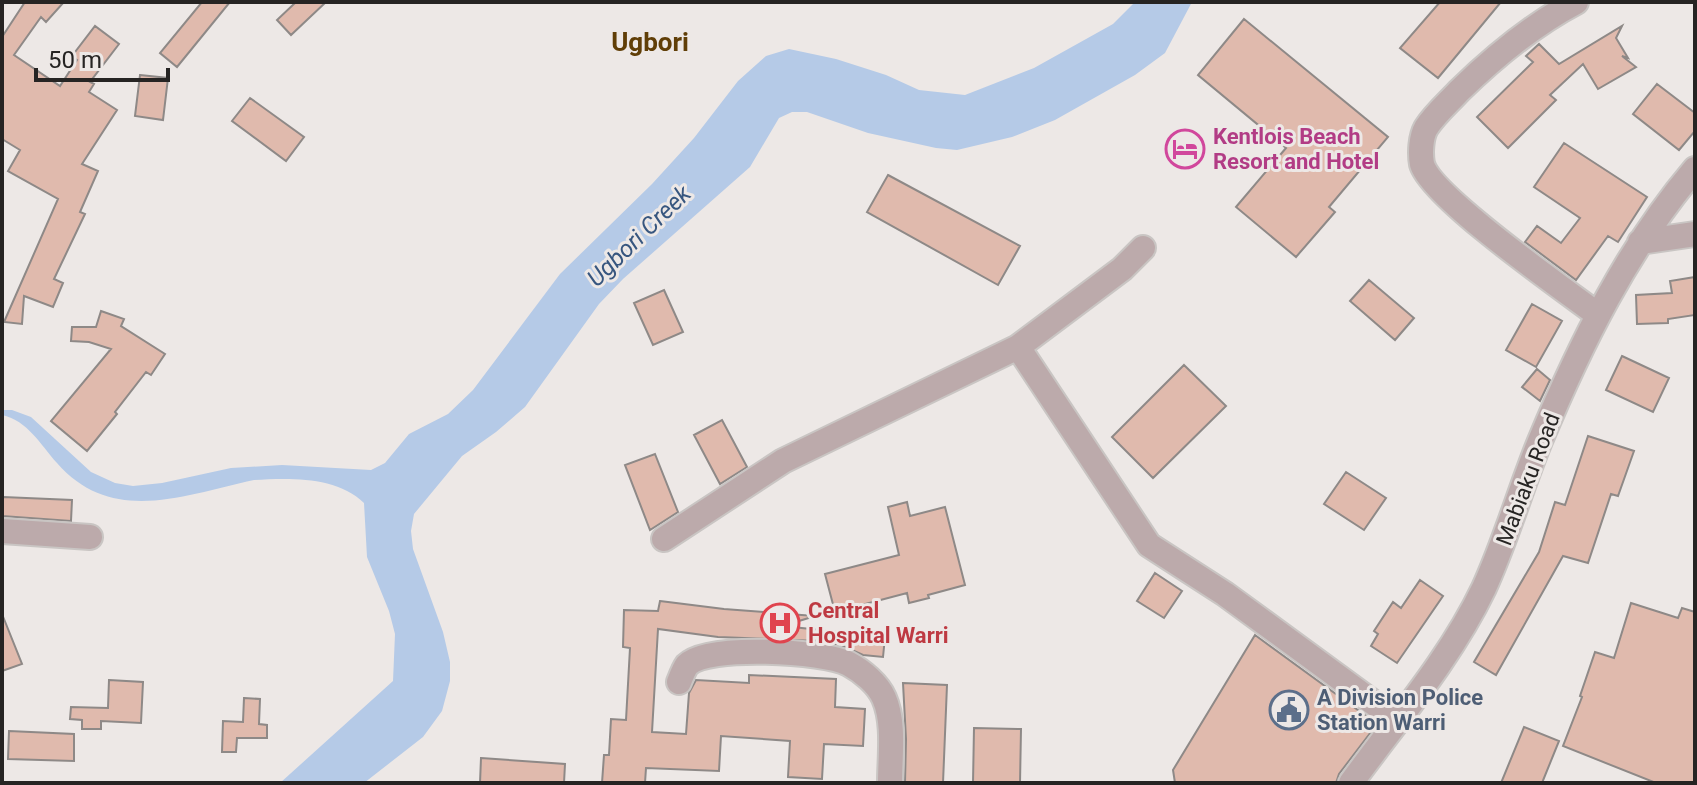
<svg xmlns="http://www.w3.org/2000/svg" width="1697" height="785" font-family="Roboto,sans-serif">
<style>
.water{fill:#b5cae7}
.building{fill:#e0baad;stroke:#8e8987;stroke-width:2}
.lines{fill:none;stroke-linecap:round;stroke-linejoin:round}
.minor-casing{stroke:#c9c5c3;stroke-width:28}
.minor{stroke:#bcaaab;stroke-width:24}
.labels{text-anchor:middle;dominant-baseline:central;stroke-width:6;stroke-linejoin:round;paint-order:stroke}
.hotel-label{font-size:22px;font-weight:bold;fill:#b23c85;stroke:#ede8e6;text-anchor:start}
.street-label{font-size:22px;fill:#262423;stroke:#ede8e6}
.health-label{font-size:22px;font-weight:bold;fill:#be3a42;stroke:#ede8e6;text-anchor:start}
.service-label{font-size:22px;font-weight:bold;fill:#4e5e75;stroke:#ede8e6;text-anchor:start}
.water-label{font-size:24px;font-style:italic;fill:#37567f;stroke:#ede8e6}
.quarter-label{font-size:26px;font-weight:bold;fill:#603e07;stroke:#ede8e6}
</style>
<rect width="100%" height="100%" fill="#ede8e6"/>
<path class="water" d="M1135 2H1192L1165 53 1135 75 1055 120 1012 137 957 150 936 148 868 133 807 112H792L779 118 750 167 623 279 599 304 525 407 496 432 462 456 414 514 411 531 413 549 443 632 450 662V681L442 711 423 737 364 783H280L393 681 395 634 389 611 367 557 364 503C337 476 289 478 254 480 184 495 112 526 57 463 40 444 28 421 2 415V410H12L31 417 91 472 115 483 133 486 162 483 231 468 282 465 371 470 385 463 409 434 448 414 473 390 560 274 652 184 694 138 738 81 766 56 789 49 836 59 886 75 919 90 965 95 1034 68 1113 24Z"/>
<path class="building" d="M25 2H64L46 22 41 17 14 55 60 86 77 60 72 56 95 26 119 44 90 82 94 84 89 92 117 110 82 164 98 171 80 212 85 214 54 279 63 283 53 307 24 296 22 324 4 322 58 199 8 171 20 150 2 139V37Z
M202 2H230L177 67 160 53Z
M296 2H326L291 35 277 20Z
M1440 2H1501L1438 78 1400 48Z
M1244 19 1388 137 1329 207 1335 212 1296 257 1236 207 1286 148 1198 75Z
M1622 26 1616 38 1628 58 1622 56 1636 67 1598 89 1583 64 1550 95 1556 100 1508 148 1477 117 1533 62 1526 56 1539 44 1559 64Z
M140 75 168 78 163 120 135 116Z
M1657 84 1695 113V131L1679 150 1633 114Z
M250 98 304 137 286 161 232 121Z
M1564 143 1647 197 1618 242 1608 236 1576 280 1525 242 1537 226 1561 243 1580 218 1534 187Z
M888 175 1020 246 998 285 867 212Z
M1695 277V315L1668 319V323L1637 324 1636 295 1672 293 1670 281Z
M1369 280 1414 318 1395 340 1350 301Z
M664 290 683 332 653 345 634 303Z
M1532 304 1562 321 1536 367 1506 350Z
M101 311 124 319 121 326 165 354 151 375 146 372 115 412 117 414 87 451 51 421 111 349 89 342 71 341 72 327H96Z
M1622 356 1669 378 1653 412 1606 390Z
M1184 365 1226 406 1153 478 1112 437Z
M1537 369 1550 380 1540 401 1522 387Z
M722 420 747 467 720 484 694 435Z
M1588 436 1634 451 1618 496 1611 494 1588 563 1563 556 1496 675 1474 662 1539 552 1555 502 1565 505Z
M655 454 678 512 650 530 625 465Z
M1346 472 1386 498 1364 530 1324 504Z
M3 497 72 500 71 521 2 516Z
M907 502 910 516 945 507 965 585 928 595 929 598 909 603 907 593 835 612 825 574 899 555 888 507Z
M1155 573 1182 591 1164 618 1137 601Z
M1420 580 1443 596 1397 663 1371 646 1378 634 1374 631 1393 602 1401 608Z
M660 601 724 609 815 616 783 626 885 637 883 657 863 655 841 645 818 641 718 637 658 629 652 732 686 734 689 693 696 680 749 683V675L836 679 835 707 865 709 863 746 824 744 822 779 788 777 790 741 721 736 719 771 646 768 645 783H602L604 755H609L611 719 626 720 630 648 623 647 624 610 658 611Z
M1631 603 1678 618 1682 608 1695 612V783H1656L1563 746 1582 697 1580 696 1595 652 1614 658Z
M2 614 22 664 2 671Z
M1255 635 1377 724 1339 774 1336 783H1175L1173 770Z
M109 680 143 682 141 723 101 721V729H82V720L70 719 71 707 108 708Z
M903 683 947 685 943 783H905L906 739Z
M244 698 260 699 259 724 267 725V738H237L236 752H222L223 721 243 722Z
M1524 727 1559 741 1542 783H1501Z
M974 728 1021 729 1020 783H973Z
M9 731 74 734V761L8 759Z
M481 758 565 764 564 783H480Z"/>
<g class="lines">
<g class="minor-casing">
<path id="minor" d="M1576 2C1532 25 1494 57 1459 91 1448 103 1435 114 1426 128 1421 137 1420 153 1422 164 1431 197 1565 290 1598 315
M1640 242 1695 234
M1018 347 1149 545 1225 594 1397 720
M2 531 90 537
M664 539 783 461 1018 347 1122 269 1143 248
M679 682C681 677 684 669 687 665 707 644 824 651 849 664 862 671 878 684 884 698 895 723 890 756 890 783
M1351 783C1397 720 1450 659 1484 588 1506 540 1520 490 1540 441 1580 345 1627 249 1695 169"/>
</g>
<use href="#minor" class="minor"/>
</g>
<defs>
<g id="hotel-ring" transform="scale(2)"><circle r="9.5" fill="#ede8e6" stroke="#d1479c" stroke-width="1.5"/><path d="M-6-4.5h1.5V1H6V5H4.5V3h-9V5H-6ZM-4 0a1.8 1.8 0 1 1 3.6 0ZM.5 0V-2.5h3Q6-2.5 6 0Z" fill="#d1479c"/></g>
<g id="hospital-ring" transform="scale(2)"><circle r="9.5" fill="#ede8e6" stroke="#e0444e" stroke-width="1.5"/><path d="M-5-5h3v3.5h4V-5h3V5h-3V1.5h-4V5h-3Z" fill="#e0444e"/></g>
<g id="civic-ring" transform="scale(2)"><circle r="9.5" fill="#ede8e6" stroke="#5c6f8a" stroke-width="1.5"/><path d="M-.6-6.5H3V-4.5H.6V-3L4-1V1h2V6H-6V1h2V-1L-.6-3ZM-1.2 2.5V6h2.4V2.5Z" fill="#5c6f8a"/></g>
</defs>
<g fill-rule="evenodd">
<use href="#hotel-ring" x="1185" y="149"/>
<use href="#hospital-ring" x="780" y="623"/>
<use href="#civic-ring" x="1289" y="710"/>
</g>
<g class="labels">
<g class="hotel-label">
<text x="1213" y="136">Kentlois Beach<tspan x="1213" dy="25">Resort and Hotel</tspan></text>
</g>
<g class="street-label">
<text transform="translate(1528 479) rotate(-69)">Mabiaku Road</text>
</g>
<g class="health-label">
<text x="808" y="610">Central<tspan x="808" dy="25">Hospital Warri</tspan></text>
</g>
<g class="service-label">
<text x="1317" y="697">A Division Police<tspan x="1317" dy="25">Station Warri</tspan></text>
</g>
<g class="water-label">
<text transform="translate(639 236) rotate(-44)">Ugbori Creek</text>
</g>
<g class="quarter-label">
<text x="650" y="42">Ugbori</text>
</g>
</g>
<rect width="1697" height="785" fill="none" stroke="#262423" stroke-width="8"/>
<path d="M36 68v12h132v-12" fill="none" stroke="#262423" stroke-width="4"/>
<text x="48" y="68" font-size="24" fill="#262423" stroke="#ede8e6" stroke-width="6" paint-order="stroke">50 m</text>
</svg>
